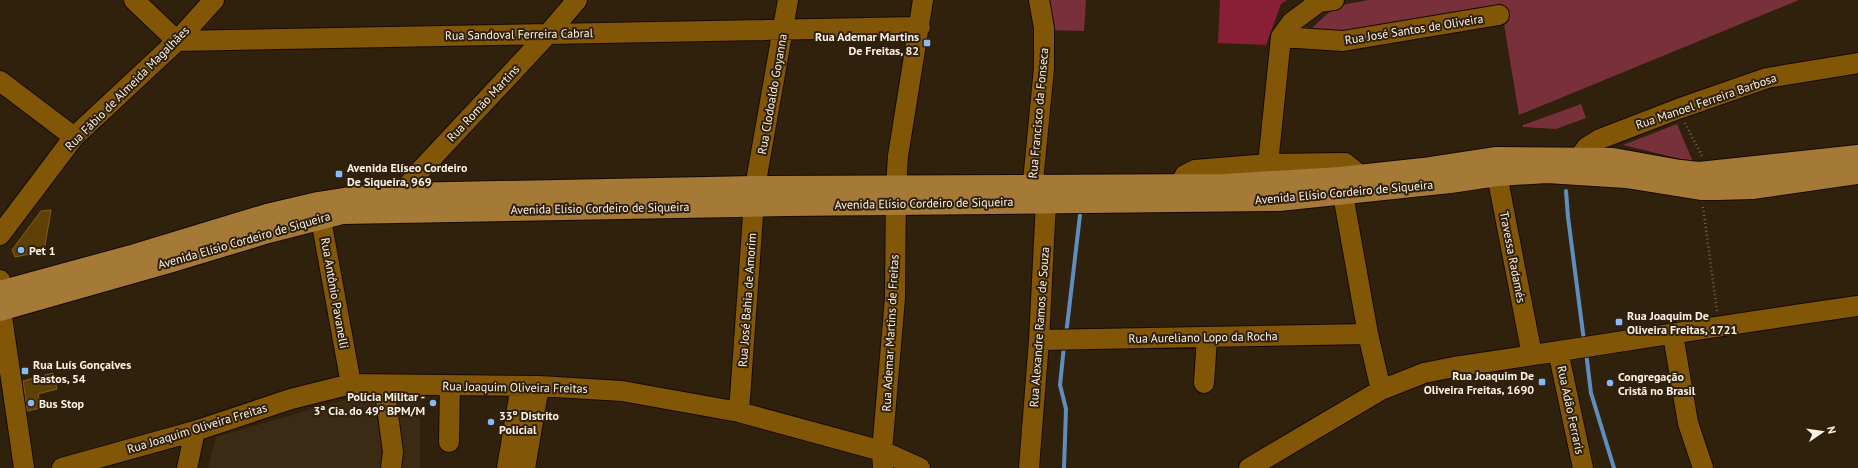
<svg xmlns="http://www.w3.org/2000/svg" width="1858" height="468" font-family="'PT Sans',sans-serif">
<style>
.built{fill:#3c2b14}
.green{fill:#78303a}
.forest{fill:#891f36}
.lines{fill:none;stroke-linecap:round;stroke-linejoin:round}
.stream{stroke:#5e8ec0;stroke-width:4}
.building{fill:#614007;stroke:#895d14}
.minor-casing{stroke:#180a00;stroke-width:22}
.major-casing{stroke:#180a00;stroke-width:24}
.path{stroke:#726452;stroke-width:2.5;stroke-dasharray:1 3;stroke-linecap:butt}
.minor{stroke:#825607;stroke-width:20}
.major{stroke:#a57936;stroke-width:22}
.poi-dot{fill:#86bbfb;stroke:#30210c;stroke-width:1.5}
.labels{text-anchor:middle;dominant-baseline:central;stroke-width:4;stroke-linejoin:round;paint-order:stroke}
.street-label{font-size:12px;fill:#fcf1e5;stroke:#30210c}
.poi-label{font-size:12px;font-weight:bold;fill:#fcf1e5;stroke:#30210c;text-anchor:start}
</style>
<rect width="100%" height="100%" fill="#30210c"/>
<path class="built" d="M343 400 420 401V468H208L216 437Z"/>
<path class="green" d="M1047 0H1086L1084 31 1051 30Z
M1369 0H1500V9L1302 37 1336 6Z
M1500 0H1799L1519 115Z
M1581 104 1586 118 1556 129 1523 127V125Z
M1677 124 1693 162 1623 145Z"/>
<path class="forest" d="M1220 0H1287L1281 4 1266 45 1218 43Z"/>
<g class="lines">
<path class="stream" d="M1566 191 1568 217 1584 341
M1066 335 1080 215
M1586 352 1591 393 1614 468
M1064 468 1066 409 1060 385 1064 346"/>
</g>
<path class="building" d="M51 210 44 251 15 257 12 250 41 211Z
M53 373 57 389 38 394 41 408 27 411 23 381Z"/>
<g class="lines">
<g class="minor-casing">
<path id="minor" d="M134 0 177 41 920 27
M1281 37 1343 41 1499 15
M0 81 74 137
M1495 159 1497 175 1532 355
M1268 164 1281 37 1292 22 1319 2 1334 0
M1574 170 1579 158 1587 147 1600 139 1678 109 1767 78 1858 63
M1340 178 1368 334 1381 390
M1180 185 1185 175 1195 170 1268 164 1345 163 1361 176
M1031 202 1044 68V28L1039 0
M318 203 351 384
M402 207V194L417 174 548 34 577 0
M0 235 74 137 177 41 214 0
M0 280 2 291 1 310 24 468
M1673 335 1688 423 1703 468
M1039 340 1368 334
M1558 351 1583 468
M1204 383 1207 337
M384 385 393 452 391 468
M739 412 755 187 788 0
M449 442 450 385
M62 468 195 431 291 399 351 384 539 386 622 391 739 412 882 451 920 468
M187 468 195 431
M507 468 521 386
M525 468 539 386
M883 468 882 451 895 298 896 186 898 156 923 0
M1029 468 1039 340 1046 202V187
M1249 468 1381 390 1424 373 1454 367C1589 347 1723 325 1858 306"/>
</g>
<g class="major-casing">
<path id="major" d="M0 292 135 255 267 215 318 203 362 196 402 194 755 187 1224 185 1340 178 1423 169 1495 158 1613 159 1680 171 1699 173 1858 156
M0 310 169 262 268 232 342 213 788 205 1279 200 1450 182 1497 175 1547 172 1626 177 1701 189H1718L1752 188 1858 173"/>
</g>
<path class="path" d="M1685 123 1702 156
M1703 207 1717 311"/>
<use href="#minor" class="minor"/>
<use href="#major" class="major"/>
</g>
<g class="poi-dot">
<rect x="923" y="39" width="8" height="8" rx="2"/>
<rect x="335" y="170" width="8" height="8" rx="2"/>
<circle cx="21" cy="250" r="4"/>
<rect x="1615" y="318" width="8" height="8" rx="2"/>
<rect x="21" y="367" width="8" height="8" rx="2"/>
<rect x="1538" y="378" width="8" height="8" rx="2"/>
<circle cx="1610" cy="383" r="4"/>
<circle cx="31" cy="403" r="4"/>
<circle cx="433" cy="403" r="4"/>
<circle cx="491" cy="422" r="4"/>
</g>
<g class="labels">
<g class="street-label">
<text transform="translate(1414 29) rotate(-9)">Rua José Santos de Oliveira</text>
<text transform="translate(519 34) rotate(-1)">Rua Sandoval Ferreira Cabral</text>
<text transform="translate(127 88) rotate(-45)">Rua Fábio de Almeida Magalhães</text>
<text transform="translate(772 94) rotate(-80)">Rua Clodoaldo Goyanna</text>
<text transform="translate(1706 101) rotate(-19)">Rua Manoel Ferreira Barbosa</text>
<text transform="translate(483 103) rotate(-47)">Rua Romão Martins</text>
<text transform="translate(1038 113) rotate(-85)">Rua Francisco da Fonseca</text>
<text transform="translate(1344 192) rotate(-5)">Avenida Elísio Cordeiro de Siqueira</text>
<text transform="translate(924 203) rotate(-1)">Avenida Elísio Cordeiro de Siqueira</text>
<text transform="translate(600 208) rotate(-1)">Avenida Elísio Cordeiro de Siqueira</text>
<text transform="translate(244 240) rotate(-16)">Avenida Elísio Cordeiro de Siqueira</text>
<text transform="translate(1513 257) rotate(79)">Travessa Radamés</text>
<text transform="translate(335 293) rotate(80)">Rua Antônio Pavanelli</text>
<text transform="translate(747 300) rotate(-86)">Rua José Bahia de Amorim</text>
<text transform="translate(1039 327) rotate(-86)">Rua Alexandre Ramos de Souza</text>
<text transform="translate(890 333) rotate(-87)">Rua Ademar Martins de Freitas</text>
<text transform="translate(1203 337) rotate(-1)">Rua Aureliano Lopo da Rocha</text>
<text transform="translate(515 387) rotate(1)">Rua Joaquim Oliveira Freitas</text>
<text transform="translate(1571 410) rotate(78)">Rua Adão Ferraris</text>
<text transform="translate(197 428) rotate(-17)">Rua Joaquim Oliveira Freitas</text>
</g>
<g class="poi-label">
<text x="919" y="36" text-anchor="end">Rua Ademar Martins<tspan x="919" dy="14">De Freitas, 82</tspan></text>
<text x="347" y="167">Avenida Elíseo Cordeiro<tspan x="347" dy="14">De Siqueira, 969</tspan></text>
<text x="29" y="250">Pet 1</text>
<text x="1627" y="315">Rua Joaquim De<tspan x="1627" dy="14">Oliveira Freitas, 1721</tspan></text>
<text x="33" y="364">Rua Luís Gonçalves<tspan x="33" dy="14">Bastos, 54</tspan></text>
<text x="1534" y="375" text-anchor="end">Rua Joaquim De<tspan x="1534" dy="14">Oliveira Freitas, 1690</tspan></text>
<text x="1618" y="376">Congregação<tspan x="1618" dy="14">Cristã no Brasil</tspan></text>
<text x="425" y="396" text-anchor="end">Polícia Militar -<tspan x="425" dy="14">3ª Cia. do 49º BPM/M</tspan></text>
<text x="39" y="403">Bus Stop</text>
<text x="499" y="415">33º Distrito<tspan x="499" dy="14">Policial</tspan></text>
</g>
</g>
<g transform="translate(1822 432) rotate(77)" stroke="#30210c" stroke-width="3" paint-order="stroke">
<path d="M0-3L7 15L0 10L-7 15Z" fill="#fcf1e5"/>
<text y="-6" font-size="11" font-weight="bold" text-anchor="middle" fill="#fcf1e5">N</text>
</g>
</svg>
